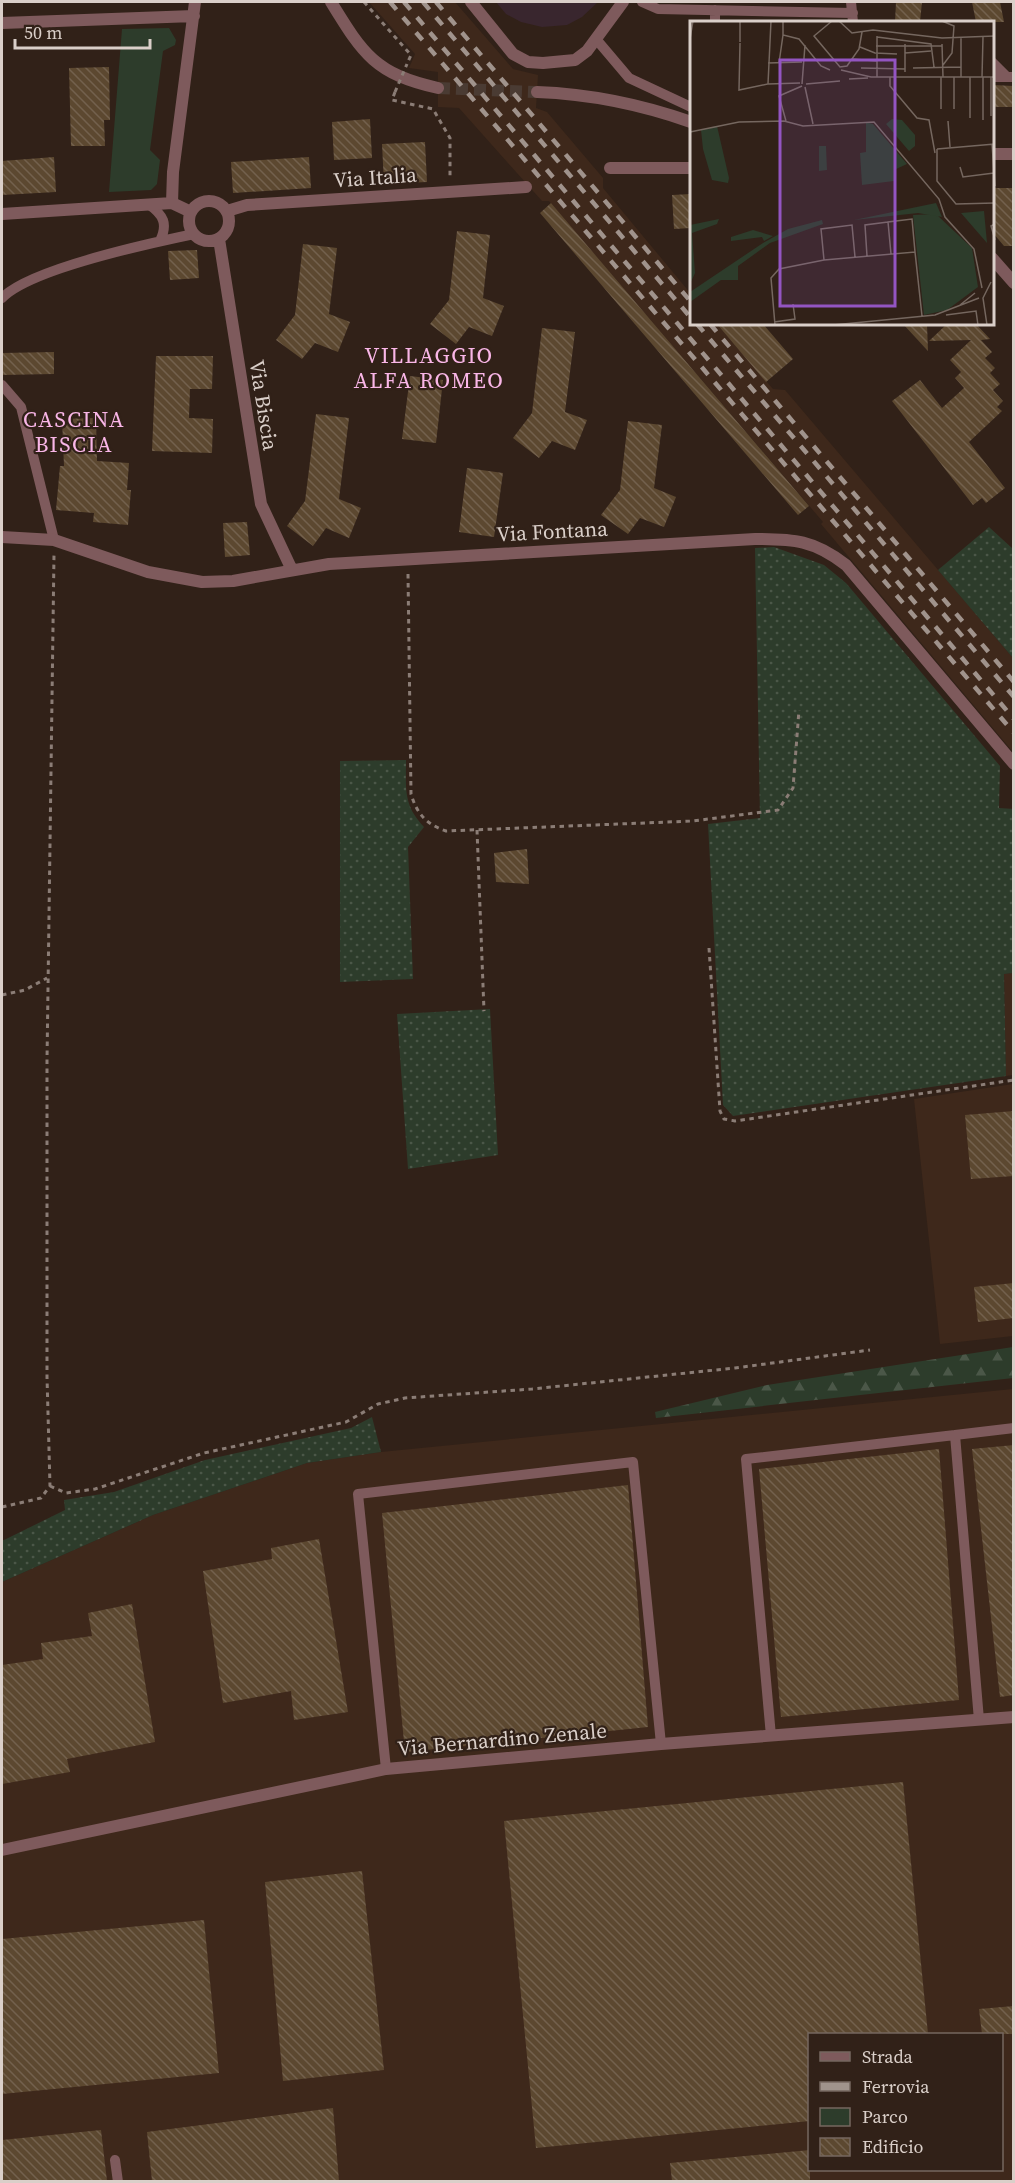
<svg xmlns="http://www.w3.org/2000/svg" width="1015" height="2183" font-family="'Source Serif 4',serif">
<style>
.built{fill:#3e281b;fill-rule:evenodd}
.education{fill:#39262e}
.grass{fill:url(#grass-dots)}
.forest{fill:url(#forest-firs)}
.park{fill:#2d3c2b}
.building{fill:url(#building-back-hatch)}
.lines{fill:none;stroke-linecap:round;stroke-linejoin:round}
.street-tunnel{stroke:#4a3b33;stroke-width:12;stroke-dasharray:12 6;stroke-linecap:butt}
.path{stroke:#8b7d76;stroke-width:3;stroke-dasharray:4.5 4.5;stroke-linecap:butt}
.lane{stroke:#7e5a5c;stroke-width:10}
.street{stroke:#7e5a5c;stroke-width:12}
.rail{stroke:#a0938c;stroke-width:4.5;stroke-dasharray:10 10;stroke-linecap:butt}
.path-bridge{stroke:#8b7d76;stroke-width:3;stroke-dasharray:4.5 4.5;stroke-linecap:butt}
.labels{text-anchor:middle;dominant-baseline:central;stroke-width:4.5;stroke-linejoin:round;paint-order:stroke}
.street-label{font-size:21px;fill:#dacfc9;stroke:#312118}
.neighbourhood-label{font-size:22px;letter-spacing:1.5px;fill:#f9b6e7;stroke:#312118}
.inset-road{fill:none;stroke:#75675f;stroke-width:1.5}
.view{fill:#9355c2;fill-opacity:0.15;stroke:#9355c2;stroke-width:3}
.inset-edge{fill:none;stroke:#dacfc9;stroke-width:3}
</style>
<defs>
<pattern id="grass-dots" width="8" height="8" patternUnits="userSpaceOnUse" patternTransform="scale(1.5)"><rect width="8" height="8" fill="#2d3c2b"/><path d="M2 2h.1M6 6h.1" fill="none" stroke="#4b5748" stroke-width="1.8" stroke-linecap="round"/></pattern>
<pattern id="forest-firs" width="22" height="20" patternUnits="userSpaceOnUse" patternTransform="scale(1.5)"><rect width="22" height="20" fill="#2d3c2b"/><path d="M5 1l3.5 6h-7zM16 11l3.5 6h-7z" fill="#4b5748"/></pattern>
<pattern id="building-back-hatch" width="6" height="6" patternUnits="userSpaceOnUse" patternTransform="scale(1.5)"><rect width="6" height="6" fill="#5c4830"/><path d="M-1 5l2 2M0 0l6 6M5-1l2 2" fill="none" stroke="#73614d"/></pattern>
</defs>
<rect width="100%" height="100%" fill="#312118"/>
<path class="built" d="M369 2H455L513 69 538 75 536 108 547 112 603 178V188L691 294V324H717L773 389 785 390 1013 658V752L821 524 823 522 549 201H542L459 108 438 107V72L409 68 415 54Z
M1013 973V1075L1006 1076 1004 974Z
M1013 1084V1336L940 1344 914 1099Z
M1013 1389V2181H2V1582L153 1515 307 1463 381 1452ZM810 2034H1002V2170H810Z"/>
<path class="education" d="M496 2H598L582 17 567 25 542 27 521 22 506 14Z"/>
<path class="grass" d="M989 527 1013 549V658L938 570Z
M774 547 824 565 846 583 1000 766 999 808 1014 809 1013 973 1004 974 1006 1076 733 1116 723 1105 708 824 760 818 755 548Z
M406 760C406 789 403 805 424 827L408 847 413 979 340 982V761Z
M490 1009 498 1155 408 1169 397 1014Z
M372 1417 381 1452 307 1463 153 1515 2 1582V1541L65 1510 64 1500 114 1492 205 1460 351 1428Z"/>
<path class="forest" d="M1013 1347V1378L656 1418 655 1412 767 1385Z"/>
<path class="park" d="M169 28 176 40 175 45 163 51 150 150 160 160 157 184 151 190 109 192 122 29Z"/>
<path class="building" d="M896 2H922L920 22H895Z
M972 2H1000L1004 22H976Z
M109 67 110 120H104L105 146H71L69 68Z
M993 85 1014 86V107H993Z
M370 119 372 158 334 160 332 122Z
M425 142 427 182 384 184 382 144Z
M54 157 56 192 2 195V161Z
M309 157 311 188 233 193 231 162Z
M993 188H1014V246H1004L993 233Z
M691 194V228L674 229 672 195Z
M551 203 809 506 798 515 540 213Z
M457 231 490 235 483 298 504 306 492 336 469 327 456 344 430 324 449 300Z
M303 244 337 248 329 314 350 322 338 352 315 343 302 359 276 340 295 315Z
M197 250 199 278 170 280 168 251Z
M717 324H763L793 359 766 382Z
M903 324H927L928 351Z
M947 324H976L990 339 981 340 992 352 985 358 995 368 990 373 1000 384 993 390 1003 401 997 407 1002 411 969 442 1005 488 986 503 982 498 973 505 892 401 920 380 942 408 964 388 955 378 961 372 950 360 971 340 929 341Z
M542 328 575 332 565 412 587 420 575 450 552 441 539 458 513 438 532 413Z
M54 352V374L2 375V353Z
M156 356H213L212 389H190L189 418 213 419 212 453 152 451Z
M410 376 443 380 436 443 402 439Z
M316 414 349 418 339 499 361 508 349 538 326 528 313 546 287 526 305 501Z
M96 418 97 461 129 463 127 490H131L128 525 93 522 94 513 56 510 60 466H64L62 419Z
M628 421 662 425 654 488 676 497 664 527 640 518 628 534 601 515 620 490Z
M467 468 503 473 494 537 459 532Z
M247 522 250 555 225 557 223 523Z
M527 849 529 884 496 882 494 853Z
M1014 1111V1176L971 1179 965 1115Z
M1014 1283V1318L978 1322 974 1287Z
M1014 1445V1695L1000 1697 972 1449Z
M939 1449 959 1700 781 1717 759 1469Z
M628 1485 648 1727 405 1752 382 1513Z
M319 1539 348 1712 294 1720 291 1691 223 1703 203 1571 272 1559 271 1548Z
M132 1604 155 1742 67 1759 70 1772 2 1784V1665L43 1659 41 1643 92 1636 88 1613Z
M903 1782 928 2034H810V2121L536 2148 504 1821Z
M362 1871 384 2070 283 2081 265 1882Z
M204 1920 219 2073 2 2094V1939Z
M1014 2006V2034H982L979 2009Z
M333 2108 339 2181H152L147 2132Z
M101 2130 107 2181H2V2140Z
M810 2150V2181H672L670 2163Z"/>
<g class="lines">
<path class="street-tunnel" d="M438 88 537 92"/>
<path class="path" d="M364 2 411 55 407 64
M395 92 392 100 433 109 450 138V178
M408 574 411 794C417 814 426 824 446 831L693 821 778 810 793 788 799 710
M477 830 484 1011
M709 948 720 1111 724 1119 735 1121 1014 1080
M2 995 25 990 47 978
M50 1486 66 1493 95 1489 204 1453 346 1422 378 1404 405 1398 532 1389 735 1368 870 1350
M2 1507 41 1498 50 1486 47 1377V1061L54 554"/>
<path class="lane" d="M642 2 658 9 853 13
M851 2 853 22
M715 22V10
M596 39 629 78 691 107
M992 62 1007 77
M992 77H1014
M148 204C164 215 168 224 160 241
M2 298C30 269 151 243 194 234
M2 385 21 407 54 540
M979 1720 955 1435 1014 1428
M771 1736 746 1459 955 1435
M386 1769 358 1494 633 1462 661 1744
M115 2160 118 2182"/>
<path class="street" d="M331 2C363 54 375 74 438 88
M471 2 513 54 528 62 543 63 575 60 587 51 623 2
M2 23 194 16
M537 92C590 94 640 104 691 122
M992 154H1014
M610 168H691
M189 221a20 20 0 1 1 40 0a20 20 0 1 1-40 0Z
M227 211 247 205 526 187
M191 212 172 203 173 172 195 2
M2 214 172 203
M219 239 261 504 292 570
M992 258 1014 283
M2 537 54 540 148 572 202 582 233 581 329 564 755 539C794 539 814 540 846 565L1014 764
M2 1850 386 1769 661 1744 1014 1717"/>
<path class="rail" d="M390 2 1014 733
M404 2 1014 719
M423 2 691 318
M436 2 691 302
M697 324 1014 697
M710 324 1014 682"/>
<path class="path-bridge" d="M395 92 407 64"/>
</g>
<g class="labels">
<g class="street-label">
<text transform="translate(375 177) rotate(-4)">Via Italia</text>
<text transform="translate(264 405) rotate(81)">Via Biscia</text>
<text transform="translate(552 531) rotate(-3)">Via Fontana</text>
<text transform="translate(502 1739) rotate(-5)">Via Bernardino Zenale</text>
</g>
<g class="neighbourhood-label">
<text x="429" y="355">VILLAGGIO<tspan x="429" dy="25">ALFA ROMEO</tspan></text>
<text x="74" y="419">CASCINA<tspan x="74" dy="25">BISCIA</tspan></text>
</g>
</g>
<g transform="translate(690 21)">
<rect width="304" height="304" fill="#312118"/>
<path d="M202 98 212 99 225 114V125L219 130 196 103ZM176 101 183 103 217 143 204 149V160L172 164 170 132 176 131ZM129 125H136L137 149 129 150ZM294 190 297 222 271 192ZM246 193 282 227 288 266 257 289 234 294 223 194ZM132 199 133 203 80 222 48 245V259H31L0 281V271L73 222 98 208Z" fill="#2d3c2b"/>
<path d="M27 105 39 157 38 162 22 159 13 128 11 109ZM246 182 252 196 228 192 164 199ZM29 198 27 203 2 212 5 252 0 263V204ZM63 209 83 215 74 220 72 216 41 220V216Z" fill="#2d3c2b"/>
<path class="inset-road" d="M93 0V14L109 18 131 45 140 49M142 0 124 15 150 46 157 45 169 28 172 11M149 0 162 12 183 9 252 17 305 15M252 0 264 5 262 32 253 44M187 16 241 23 244 46M0 18 3 0M50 21V0M50 22 49 69 78 63 81 0M252 23 253 56M186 25H252M170 26 185 32 207 33M215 32 241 30M162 38 187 40M78 42 112 41M89 42 93 14M171 47 215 48M223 47 271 46M151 49 181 56H305M215 51V23M187 56V15M200 56V65L227 97 239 99 245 132M251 56V88M264 56V88M271 56V17M292 56 293 16M159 58 178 57M78 63 110 62M112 63 115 24M116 63 150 60M115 66 123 103M301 95V56M280 97V56M293 99V56M96 100 89 75 112 65M258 100 260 126M0 111 49 101 94 100 113 105 184 101 249 178 255 196 284 228 292 267M302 123 305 165M247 128V160L266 183 305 182M247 128 305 123M270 146 273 156 304 152M305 203 301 205 305 219M201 233 198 201 222 198 225 231M177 235 175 204 198 201M134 239 131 208 162 204 165 236M270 284 285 272M256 294 286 290 288 304M84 301 105 298 103 283M85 304 81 257 89 248 134 239 225 231 232 295M143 304 245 294 289 277M297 304 293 277 301 261"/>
<path class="view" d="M90 39H205V285H90Z"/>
<rect width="304" height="304" class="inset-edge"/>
</g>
<rect width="1015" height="2183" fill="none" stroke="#dacfc9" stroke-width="6"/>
<rect x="808" y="2033" width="195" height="138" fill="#312118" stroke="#75675f" stroke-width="1.5"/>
<rect x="820" y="2052" width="30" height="9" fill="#7e5a5c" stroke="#75675f" stroke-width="1.5"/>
<text x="862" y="2063" font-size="18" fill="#dacfc9">Strada</text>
<rect x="820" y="2082" width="30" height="9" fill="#a0938c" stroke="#75675f" stroke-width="1.5"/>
<text x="862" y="2093" font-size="18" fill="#dacfc9">Ferrovia</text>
<rect x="820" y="2108" width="30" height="18" fill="#2d3c2b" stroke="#75675f" stroke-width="1.5"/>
<text x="862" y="2123" font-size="18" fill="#dacfc9">Parco</text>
<rect x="820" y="2138" width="30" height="18" fill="url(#building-back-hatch)" stroke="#75675f" stroke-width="1.5"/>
<text x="862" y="2153" font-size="18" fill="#dacfc9">Edificio</text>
<path d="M15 39v9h135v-9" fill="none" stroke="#dacfc9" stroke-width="3"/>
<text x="24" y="39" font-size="18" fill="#dacfc9" stroke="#312118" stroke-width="4.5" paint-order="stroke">50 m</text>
</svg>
